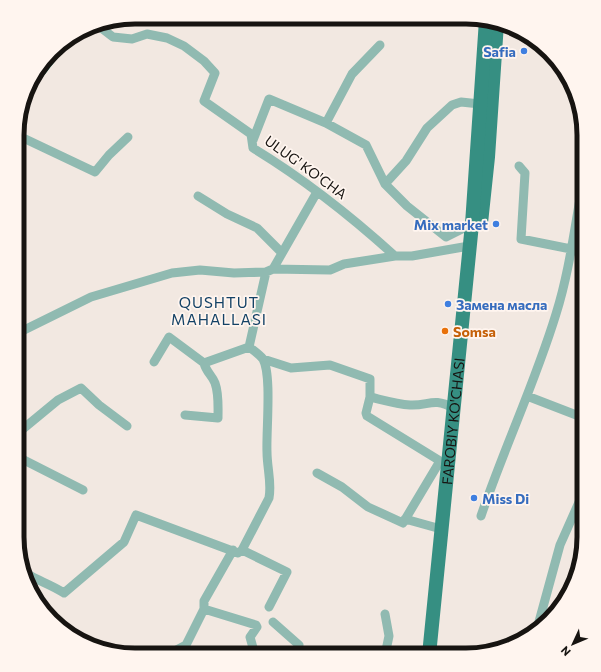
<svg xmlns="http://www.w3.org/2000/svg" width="601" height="672" font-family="Commissioner,sans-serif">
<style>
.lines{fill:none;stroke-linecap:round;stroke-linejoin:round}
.street{stroke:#90bab1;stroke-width:9}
.primary{stroke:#368f82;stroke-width:14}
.shop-dot{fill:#3f7fe0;stroke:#fff5ef;stroke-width:1.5}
.food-dot{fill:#e8710a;stroke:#fff5ef;stroke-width:1.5}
.labels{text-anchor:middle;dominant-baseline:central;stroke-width:3.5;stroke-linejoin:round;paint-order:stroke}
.shop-label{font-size:14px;font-weight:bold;fill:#366cbe;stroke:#fff5ef;text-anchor:end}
.street-label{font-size:14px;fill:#171411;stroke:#fff5ef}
.food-label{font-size:14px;font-weight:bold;fill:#c56008;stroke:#fff5ef;text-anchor:start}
.neighbourhood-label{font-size:15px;letter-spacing:1px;fill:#134165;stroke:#fff5ef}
.rim{fill:none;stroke:#171411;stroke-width:5}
</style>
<rect width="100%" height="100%" fill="#f2e8e1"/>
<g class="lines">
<path class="street" d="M96 24 113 37 132 39 147 34 167 38 184 46 204 61 215 73 204 101 251 134 253 148C304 179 351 216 395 256
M326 123 352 74 380 45
M19 136 95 172 109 155 128 137
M253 140 269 99 326 123 366 145 385 184 407 206 446 237 472 224
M519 166 525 173 521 239 571 249 584 254
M385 184 406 161 427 128 452 105 461 102 480 104
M198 196 227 214 257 228 282 253
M273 269 317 192
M18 333 91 297 172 273 200 270 234 273 266 272 273 269 330 270 344 264 395 256H412L469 246
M263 359 291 368 330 365 370 379V397C383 400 397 404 410 405 429 406 433 397 453 408
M154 362 169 337 204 363 249 347
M527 396 584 418
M370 397 366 413 367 416 445 464
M185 415 218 418C218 407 219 394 215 383 212 375 206 372 204 363
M18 433 58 400 81 388 99 405 127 426
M18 457 83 490
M317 473 342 487 368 507 403 523 440 461
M481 516C504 448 535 383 556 314 570 270 575 223 584 177
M405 519 441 529
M242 550 287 572 269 607
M27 574C39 581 52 585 64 593L124 542 136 515 238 553 242 550 269 498C272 483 267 468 267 452 266 432 272 375 263 359 260 355 253 350 249 347L266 272
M204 609 256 625 257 627 250 637 255 655
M204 609V601L233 550
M385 614 389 636 385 655
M273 622 299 645 294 655
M537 629 560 545 584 491
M167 655 186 645 204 609"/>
<g class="primary">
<path d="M31 81 58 46"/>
<path d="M481 223 488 157 497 23"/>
<path id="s1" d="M429 655 472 224 486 20"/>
</g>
</g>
<g class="shop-dot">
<circle cx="524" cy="51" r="4"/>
<circle cx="496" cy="224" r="4"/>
<circle cx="448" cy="304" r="4"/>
<circle cx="474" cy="498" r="4"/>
</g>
<circle class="food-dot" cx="445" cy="331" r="4"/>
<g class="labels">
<g class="shop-label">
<text x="516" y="51">Safia</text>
<text x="488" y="224">Mix market</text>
<text x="456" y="304" text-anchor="start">Замена масла</text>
<text x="482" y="498" text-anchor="start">Miss Di</text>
</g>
<g class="street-label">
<text transform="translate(306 167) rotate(36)">ULUG' KO'CHA</text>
<text stroke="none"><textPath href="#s1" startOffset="235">FAROBIY KO'CHASI</textPath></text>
</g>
<g class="food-label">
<text x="453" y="331">Somsa</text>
</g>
<g class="neighbourhood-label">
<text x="219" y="302">QUSHTUT<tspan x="219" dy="17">MAHALLASI</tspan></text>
</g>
</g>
<path d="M0 0H601V672H0ZM135 24H466A111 111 0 0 1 577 135V537A111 111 0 0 1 466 648H135A111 111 0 0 1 24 537V135A111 111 0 0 1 135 24Z" fill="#fff5ef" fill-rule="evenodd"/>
<path class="rim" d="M135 24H466A111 111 0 0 1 577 135V537A111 111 0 0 1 466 648H135A111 111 0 0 1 24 537V135A111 111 0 0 1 135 24Z"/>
<g transform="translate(573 644) rotate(226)" stroke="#fff5ef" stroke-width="3" paint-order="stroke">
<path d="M0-3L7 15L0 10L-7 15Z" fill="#171411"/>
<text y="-6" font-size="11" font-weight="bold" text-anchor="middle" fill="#171411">N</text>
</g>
</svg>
